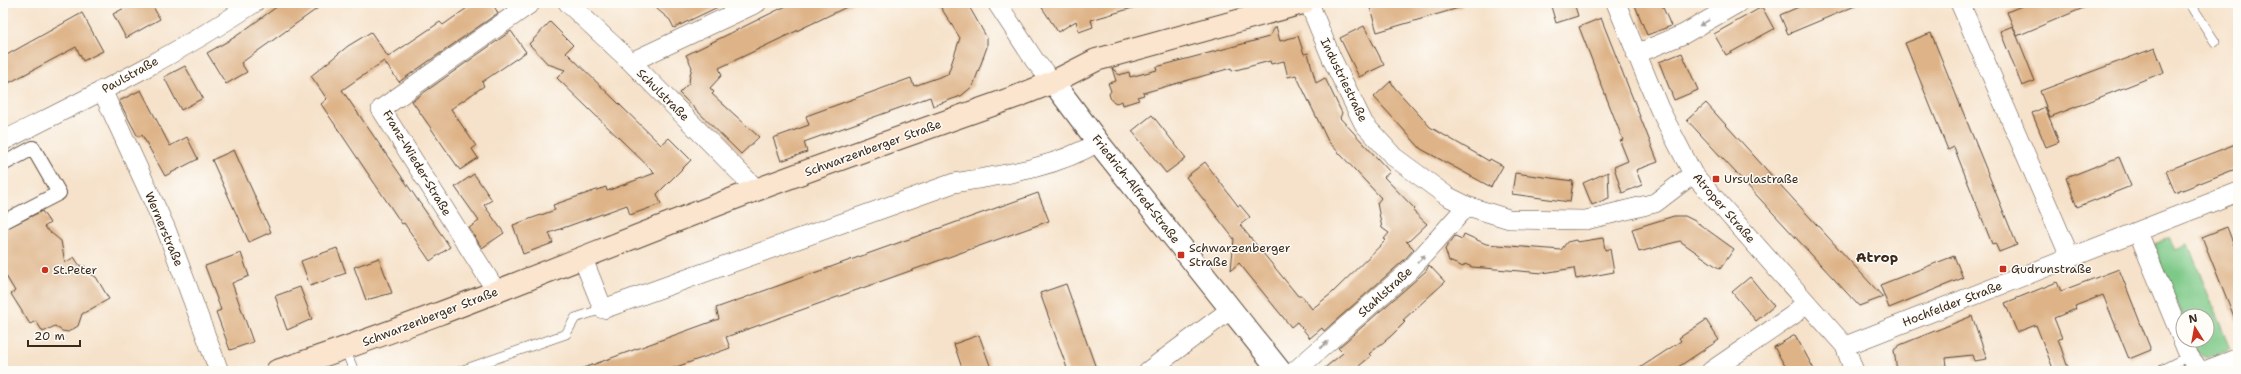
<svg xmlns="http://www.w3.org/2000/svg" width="2241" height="374" font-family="'Shantell Sans',sans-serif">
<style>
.green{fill:#7ec988;stroke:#5c7a53}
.building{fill:#deb387}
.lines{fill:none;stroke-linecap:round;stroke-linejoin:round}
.service-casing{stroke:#574638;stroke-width:10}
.pedestrian-casing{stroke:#574638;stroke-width:16}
.minor-casing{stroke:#574638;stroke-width:20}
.tertiary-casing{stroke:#574638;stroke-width:24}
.secondary-casing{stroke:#574638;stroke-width:24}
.service{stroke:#fff;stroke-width:9}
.pedestrian{stroke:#fff;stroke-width:14}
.minor{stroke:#fff;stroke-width:19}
.tertiary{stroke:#fff;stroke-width:22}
.secondary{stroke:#fce5cf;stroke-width:22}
.oneway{fill:#a79f9a}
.poi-dot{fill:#c8321e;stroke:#fdfcf7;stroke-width:1.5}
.labels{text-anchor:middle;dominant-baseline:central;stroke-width:3;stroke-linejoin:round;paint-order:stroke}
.street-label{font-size:12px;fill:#3b2a1e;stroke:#fdfcf7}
.poi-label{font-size:12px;fill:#3b2a1e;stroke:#fdfcf7;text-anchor:start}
.quarter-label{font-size:14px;font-weight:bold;fill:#3b2a1e;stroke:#fdfcf7}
</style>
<rect width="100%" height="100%" fill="#fdfcf7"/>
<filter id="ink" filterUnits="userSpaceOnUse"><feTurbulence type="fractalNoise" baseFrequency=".025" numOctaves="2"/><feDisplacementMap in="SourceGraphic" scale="8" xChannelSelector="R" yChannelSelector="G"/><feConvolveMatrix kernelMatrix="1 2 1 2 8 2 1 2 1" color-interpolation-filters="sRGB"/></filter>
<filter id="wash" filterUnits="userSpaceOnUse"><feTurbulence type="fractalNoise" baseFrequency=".012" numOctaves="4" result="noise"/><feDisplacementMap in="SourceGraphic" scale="16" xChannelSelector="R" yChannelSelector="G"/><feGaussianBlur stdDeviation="0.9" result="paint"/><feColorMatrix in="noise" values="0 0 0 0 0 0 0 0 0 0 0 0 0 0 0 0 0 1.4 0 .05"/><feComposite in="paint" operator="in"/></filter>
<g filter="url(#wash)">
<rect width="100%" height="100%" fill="#f6e2ca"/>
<path class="green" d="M2170 237 2176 249 2188 244 2230 349 2206 358 2199 354 2193 340H2207V316L2183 317 2156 254 2155 244Z"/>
<g id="blocks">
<path class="building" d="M134 3H151L160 19 126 38 113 14Z
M282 3H325L241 63 247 72 226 84 207 53 235 37Z
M474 3H492L498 13 399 82 384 61 342 90 450 247 430 261 404 223 402 224 321 104 327 99 311 76 348 46 371 32 388 57 440 22 443 25Z
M650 3H726L674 28 670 20Z
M792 3H855L719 68 722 75 710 88 714 92 712 94 759 137 741 154 679 93 689 83 690 75 692 67 686 55Z
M938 3H967L987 38V47L973 86 961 96 933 106 930 97 804 142 807 152 781 161 773 138 809 125 806 116 911 78 914 86 948 74 960 38Z
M1039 3H1136V7L1091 20 1093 27 1079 32 1076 21 1058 32Z
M1388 3H1461L1462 7 1377 32 1370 8Z
M1550 3H1574L1578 16 1556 23Z
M1634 3H1661L1671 26 1647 35Z
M1808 3H1862L1788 34 1780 15Z
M2029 3H2095L2017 36 2007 12Z
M1762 7 1774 29 1726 55 1714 34Z
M82 13 103 51 83 61 76 47 3 86V57Z
M1601 18 1658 162 1636 170 1642 185 1622 193 1614 167 1628 161 1620 141 1623 140 1579 27Z
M550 22 573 45 566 52 619 104 661 145 669 138 691 160 657 194 661 204 630 215 627 205 549 233 553 243 523 254 513 225 555 210 553 205 579 196 606 187 607 191 655 173 557 78 565 70 548 64 529 44Z
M1276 26 1280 41 1298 36 1304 54 1308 53 1316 83 1325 78 1342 113 1340 118 1390 172 1384 177 1415 209 1413 211 1427 224 1408 242 1406 241 1414 249 1402 262 1324 331 1322 328 1310 338 1297 322 1291 327 1239 263 1231 270 1234 239 1186 177 1205 162 1238 206 1240 205 1250 217 1240 225 1298 296H1302L1312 309 1332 293 1386 240 1384 239 1389 233 1382 228 1377 203 1381 198 1328 141 1296 75 1288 77 1284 61 1271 64 1270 61 1232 71 1231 68 1143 93 1144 95 1137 97 1139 100 1123 105 1122 101 1116 103 1111 100 1109 94 1111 91 1108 83 1116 81 1112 68 1119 75 1129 72 1130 77 1157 70 1156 67 1269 37Z
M1364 26 1384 65 1359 77 1340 38Z
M2013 26 2035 81 2022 86 2000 31Z
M511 31 526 52 482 82 484 86 451 109 476 146 472 149 478 158 460 170 412 101Z
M1931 33 2017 245 1999 252 1995 243 1992 244 1954 147 1948 150 1905 43Z
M2155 48 2164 72 2050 117 2040 91Z
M1682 53 1698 90 1674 100 1659 62Z
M185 66 203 98 181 110 164 77Z
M1391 81 1394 87 1430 127 1489 161 1490 159 1503 166 1491 187 1421 149 1374 97Z
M141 90 170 146 187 137 198 159 165 176 142 135 138 137 119 101Z
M1706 103 1794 200 1883 297 1859 306 1687 120Z
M2045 107 2059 142 2046 147 2032 113Z
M1152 115 1186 158 1166 173 1132 131Z
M2238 143V168L2175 193 2166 171Z
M234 150 271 232 249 242 212 160Z
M2119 157 2131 186 2077 207 2066 178Z
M1608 172 1609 198 1592 205 1583 183Z
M1515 173 1573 181 1570 202 1512 194Z
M474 174 492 200 484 205 504 233 482 248 469 228 479 221 455 187Z
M1038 193 1049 221 726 337 730 348 665 371H581V369L719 319 716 308Z
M42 211 50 223 44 227 61 241 65 263 74 257 80 266H85V271L96 277 109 299 82 314 78 326 68 332 62 331 55 326 43 332 36 321 30 324 11 294 15 291 3 271V230Z
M1674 216H1685L1695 221 1734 249 1720 269 1680 241 1639 252 1632 229Z
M2227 227 2238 256 2237 324 2202 237Z
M1464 234 1486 244 1561 250 1567 242 1576 240 1577 242 1603 238 1605 250 1610 249 1614 272 1576 279 1574 268 1543 273 1472 267 1465 264 1463 267 1449 261 1445 249 1455 236 1462 239Z
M337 248 346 273 310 286 301 261Z
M241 253 249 276 232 283 253 342 230 350 216 312 221 310 205 266Z
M1954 256 1963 278 1889 308 1880 285Z
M379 258 392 293 366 300 354 267Z
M1429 265 1445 282 1403 320 1405 322 1391 336 1369 354 1371 356 1353 371H1321L1343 353 1338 348 1426 271Z
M2119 269 2151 350 2129 359 2103 295 2075 306 2076 309 2054 318 2062 338 2058 339 2069 371H2054L2036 325 2017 332 2005 303 2057 282 2061 291Z
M1750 277 1774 306 1756 321 1732 292Z
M1066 284 1097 371H1068L1040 293Z
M300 287 312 319 287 330 275 296Z
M1972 316 1987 359 1974 361 1972 355 1946 358 1947 366 1930 368V371H1897L1894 350 1900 345Z
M1706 320 1719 340 1672 371H1635L1681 341 1679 338Z
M979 335 992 371H963L954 344Z
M1795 335 1804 351 1815 371H1788L1774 347Z"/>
</g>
</g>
<g filter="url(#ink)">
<use href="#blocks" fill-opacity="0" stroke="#574638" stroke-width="1"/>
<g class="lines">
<g class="service-casing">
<path id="service" d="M2190 3 2215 42
M345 349 354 371
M460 371 566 334 575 318 603 309
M2159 371 2189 356"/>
</g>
<g class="pedestrian-casing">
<path id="pedestrian" d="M3 164 33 148 59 193 3 222"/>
</g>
<g class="minor-casing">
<path id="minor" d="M568 3 631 62 757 190
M997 3 1035 61 1053 82
M1309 3 1332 59 1364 124 1394 157 1447 196 1467 206 1509 219 1586 220 1655 203 1693 174
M1616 3 1659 108 1693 174 1845 346 1854 371
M1960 3 2070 257
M1636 54 1684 34 1738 3
M631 62 757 3
M102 90 166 229 219 371
M3 141C88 98 175 56 254 3
M2138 232 2189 356 2200 371
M583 259 603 309 954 183C1002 175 1056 168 1098 142
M497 292 381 109 531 3
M1845 346 2238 192
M1148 371 1230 310
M1295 371 1410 270 1467 206
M1711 371 1793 315 1806 302
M2204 371 2238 358"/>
</g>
<g class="tertiary-casing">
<path id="tertiary" d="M1053 82 1098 142 1280 371"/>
</g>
<g class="secondary-casing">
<path id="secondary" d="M277 371C440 318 597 250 756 190 843 157 931 127 1018 96L1053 82 1096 60 1303 3"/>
</g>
<use href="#service" class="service"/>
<use href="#pedestrian" class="pedestrian"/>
<use href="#minor" class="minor"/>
<use href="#tertiary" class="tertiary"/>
<use href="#secondary" class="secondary"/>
</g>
<defs><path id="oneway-solid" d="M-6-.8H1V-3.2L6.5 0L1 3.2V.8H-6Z"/></defs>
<g class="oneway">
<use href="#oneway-solid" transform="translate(1704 23) rotate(150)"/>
<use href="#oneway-solid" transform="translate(1421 259) rotate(-47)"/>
<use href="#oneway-solid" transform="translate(1324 345) rotate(-41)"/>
</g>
</g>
<g class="poi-dot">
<rect x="1712" y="175" width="8" height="8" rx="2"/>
<rect x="1177" y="251" width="8" height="8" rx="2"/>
<rect x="1999" y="265" width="8" height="8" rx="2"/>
<circle cx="45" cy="270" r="4"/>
</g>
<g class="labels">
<g class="street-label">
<text transform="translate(130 75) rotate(-29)">Paulstraße</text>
<text transform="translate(1344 80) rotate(64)">Industriestraße</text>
<text transform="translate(663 95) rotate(45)">Schulstraße</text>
<text transform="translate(873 148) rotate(-20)">Schwarzenberger Straße</text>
<text transform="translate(417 163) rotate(59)">Franz-Wieder-Straße</text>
<text transform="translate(1136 189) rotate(52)">Friedrich-Alfred-Straße</text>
<text transform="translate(1724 208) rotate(49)">Atroper Straße</text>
<text transform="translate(164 229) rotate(67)">Wernerstraße</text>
<text transform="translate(1385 292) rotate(-42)">Stahlstraße</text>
<text transform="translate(1952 304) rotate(-21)">Hochfelder Straße</text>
<text transform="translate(430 317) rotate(-21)">Schwarzenberger Straße</text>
</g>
<g class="poi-label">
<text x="1724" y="179">Ursulastraße</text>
<text x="1189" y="248">Schwarzenberger<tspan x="1189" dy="14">Straße</tspan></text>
<text x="2011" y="269">Gudrunstraße</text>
<text x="53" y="270">St.Peter</text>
</g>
<g class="quarter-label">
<text x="1877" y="257">Atrop</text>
</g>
</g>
<rect width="2241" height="374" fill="none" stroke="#fdfcf7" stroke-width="16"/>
<g transform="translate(2195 328) rotate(349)"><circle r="19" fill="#fdfcf7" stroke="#afa8a0"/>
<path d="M0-3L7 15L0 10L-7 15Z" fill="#c8321e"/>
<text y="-6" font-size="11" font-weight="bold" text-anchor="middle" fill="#3b2a1e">N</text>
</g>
<path d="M28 340v6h52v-6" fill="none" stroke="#3b2a1e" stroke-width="2"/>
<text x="34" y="340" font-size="12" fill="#3b2a1e" stroke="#fdfcf7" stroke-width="3" paint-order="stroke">20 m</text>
</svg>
